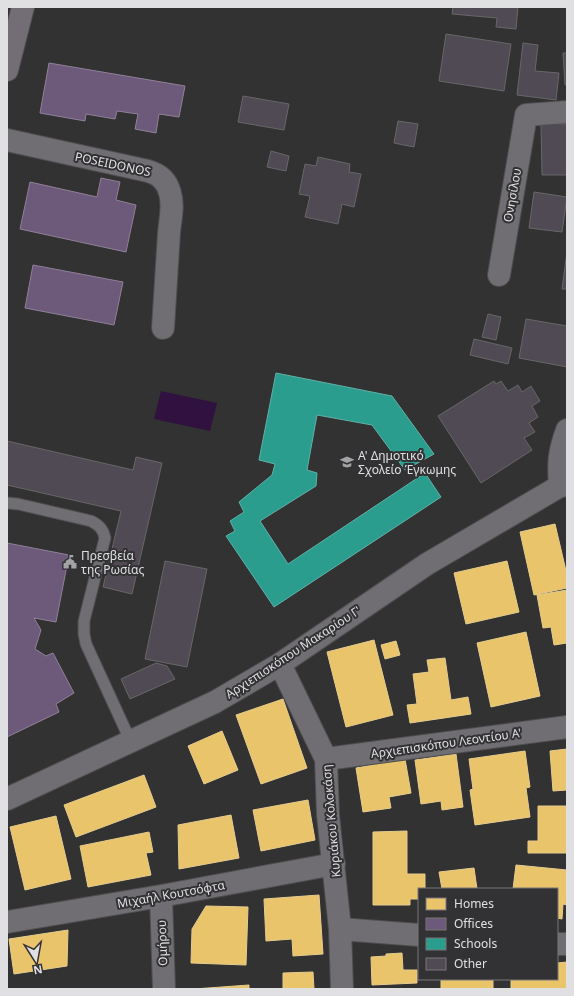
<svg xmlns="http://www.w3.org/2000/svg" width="574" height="996" font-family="'Noto Sans',sans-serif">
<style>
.water{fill:#301140}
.homes{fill:#e9c46a;stroke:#e6cc8e}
.offices{fill:#6d597a;stroke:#908199}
.schools{fill:#2a9d8f;stroke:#61b1a8}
.building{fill:#504a55;stroke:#676767}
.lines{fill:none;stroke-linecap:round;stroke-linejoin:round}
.service-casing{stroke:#4e4e4e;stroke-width:13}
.minor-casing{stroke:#4e4e4e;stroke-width:24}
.tertiary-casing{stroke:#4e4e4e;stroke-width:24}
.secondary-casing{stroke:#4e4e4e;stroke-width:24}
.service{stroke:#706d73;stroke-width:11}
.minor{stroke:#706d73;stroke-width:22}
.tertiary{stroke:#706d73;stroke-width:22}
.secondary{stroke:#736e76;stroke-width:22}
.labels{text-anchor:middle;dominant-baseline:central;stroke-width:4;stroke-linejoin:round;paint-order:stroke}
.street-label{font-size:12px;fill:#e0dfe1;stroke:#323133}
.poi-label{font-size:12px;fill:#e0dfe1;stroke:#323133;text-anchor:start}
</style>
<rect width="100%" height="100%" fill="#323232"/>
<path class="water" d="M161 391 217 403 210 431 154 419Z"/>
<path class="homes" d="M555 524 567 575V588L534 595 520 532Z
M507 561 519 612 466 624 454 573Z
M567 590V643L554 645 551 627 543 628 537 595Z
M526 632 540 696 491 707 477 643Z
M374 640 393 715 346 727 327 652Z
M396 641 400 655 385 659 381 645Z
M445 658 451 700 468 697 471 714 410 723 407 705 417 704 413 674 429 672 427 660Z
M283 699 307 768 261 784 236 715Z
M222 731 238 770 204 784 188 746Z
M567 749V790L553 791 550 751Z
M525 751 530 787 526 788 530 817 475 825 470 790 473 789 469 759Z
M456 754 463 807 442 810 441 801 421 804 415 760Z
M405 759 411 793 389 797 391 808 363 812 356 768Z
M144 775 156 807 76 837 64 805Z
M308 800 315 840 261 851 253 810Z
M538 806H567V853H528V841H538Z
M231 815 239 858 179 869 178 825Z
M56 816 71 879 25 890 10 827Z
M407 831V874H425V889H419V899H410V905H373V832Z
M149 832 153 852 146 853 151 875 88 887 80 846Z
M516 865 567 870V905L563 904 562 919 557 918V889H513Z
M474 868 477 889H442L439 872Z
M319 895 323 954 293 956 292 939 266 941 264 899Z
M206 906 248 907 246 965 191 963 192 929Z
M68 930 67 966 14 974 9 939Z
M402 953 403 970H417V983L372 985 371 957 386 956V954Z
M567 962V989H511V979H557V963Z
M313 972 314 989H283V973Z
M441 979H493V989H441Z
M249 985V989H194Z"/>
<path class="offices" d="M49 63 185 86 179 117 159 114 156 133 135 129 138 114 117 111 115 119 86 114 85 121 40 113Z
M101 178 120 182 116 200 136 205 126 252 20 229 30 182 97 197Z
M33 265 123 282 114 325 25 308Z
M7 543 69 555 56 622 34 618 41 630 35 649 46 656 53 653 74 693 56 704 59 712 7 737Z"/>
<path class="schools" d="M276 373 392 396 434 454 405 470 372 425 317 415 307 470 317 473 316 486 260 521 288 564 425 473 441 497 274 607 226 536 235 531 230 521 244 512 239 502 272 475 275 464 259 460Z"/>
<path class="building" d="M453 7H518L516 29 496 27 497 18 452 14Z
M446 34 511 44 504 91 439 81Z
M523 43 538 45 535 71 559 73 556 100 517 95Z
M563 53H567V85H565Z
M243 96 289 104 284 130 238 122Z
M398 121 418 124 414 147 394 143Z
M541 124H567V175H542Z
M271 151 289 156 286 171 267 167Z
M318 157 350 164 349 172 361 174 354 207 342 204 338 224 305 217 310 196 299 194 305 164 316 166Z
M534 192 567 197 562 232 529 228Z
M567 252V289H562Z
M488 314 501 317 496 340 482 337Z
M526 319 567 326V367L519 358Z
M474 339 512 348 508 364 470 355Z
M494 381 496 384 501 381 508 391 518 385 522 392 531 386 540 401 532 406 538 417 529 423 535 432 524 438 532 450 481 483 438 416Z
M7 441 133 470 136 457 162 463 132 594 103 587 121 511 7 485Z
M165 561 207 569 187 667 145 659Z
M156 663 167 666 175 679 130 699 121 679Z"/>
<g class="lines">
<g class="service-casing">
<path id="service" d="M7 503 18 504 91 521C99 525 103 529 105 538L84 621V634L86 644 131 742"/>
</g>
<g class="minor-casing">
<path id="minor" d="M7 140 148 171C159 174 167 181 170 193 174 206 170 220 169 233 167 264 165 296 163 328
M499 275 526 115 567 112
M560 486C558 463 559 452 567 430
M280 664 326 759 328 815 340 929 342 989
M326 759 567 727
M161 896 164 989
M7 922 161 896 334 864
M340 929 419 935
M557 944H567"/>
</g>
<g class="tertiary-casing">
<path id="tertiary" d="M7 799 215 702 280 664 427 564 560 486 567 485"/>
</g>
<g class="secondary-casing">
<path id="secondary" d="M7 70 23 7"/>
</g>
<use href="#service" class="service"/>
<use href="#minor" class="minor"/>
<use href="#tertiary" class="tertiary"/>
<use href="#secondary" class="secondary"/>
</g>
<defs>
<g id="school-bare" transform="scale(1.08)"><path d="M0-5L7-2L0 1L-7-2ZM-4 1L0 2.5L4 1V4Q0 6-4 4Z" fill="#a3a2a4" stroke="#323133" stroke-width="2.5" paint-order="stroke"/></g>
<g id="civic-bare" transform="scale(1.08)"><path d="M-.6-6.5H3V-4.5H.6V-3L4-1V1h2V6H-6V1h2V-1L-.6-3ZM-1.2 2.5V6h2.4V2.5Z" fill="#a3a2a4" stroke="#323133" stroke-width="2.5" paint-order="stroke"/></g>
</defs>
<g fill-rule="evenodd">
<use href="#school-bare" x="347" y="462"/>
<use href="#civic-bare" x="70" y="562"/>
</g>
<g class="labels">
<g class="street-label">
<text transform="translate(113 164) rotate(12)">POSEIDONOS</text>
<text transform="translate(512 195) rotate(-80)">Ονησίλου</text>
<text transform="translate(293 652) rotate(-33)">Αρχιεπισκόπου Μακαρίου Γ'</text>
<text transform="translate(446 743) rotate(-8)">Αρχιεπισκόπου Λεοντίου Α'</text>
<text transform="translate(331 821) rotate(-95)">Κυριάκου Κολοκάση</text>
<text transform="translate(171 894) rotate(-10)">Μιχαήλ Κουτσόφτα</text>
<text transform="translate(162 943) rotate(-92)">Ομήρου</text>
</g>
<g class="poi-label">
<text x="358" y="455">Α' Δημοτικό<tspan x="358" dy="14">Σχολείο Έγκωμης</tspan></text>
<text x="81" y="555">Πρεσβεία<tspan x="81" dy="14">της Ρωσίας</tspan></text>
</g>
</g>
<rect width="574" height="996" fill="none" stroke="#e0dfe1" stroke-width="16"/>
<rect x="418" y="888" width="140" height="92" fill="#323133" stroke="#787779"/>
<rect x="426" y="898" width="20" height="12" fill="#e9c46a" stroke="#787779"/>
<text x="454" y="908" font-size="12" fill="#e0dfe1">Homes</text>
<rect x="426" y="918" width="20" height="12" fill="#6d597a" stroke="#787779"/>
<text x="454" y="928" font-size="12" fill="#e0dfe1">Offices</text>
<rect x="426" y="938" width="20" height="12" fill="#2a9d8f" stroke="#787779"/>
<text x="454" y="948" font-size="12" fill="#e0dfe1">Schools</text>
<rect x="426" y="958" width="20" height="12" fill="#504a55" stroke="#787779"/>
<text x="454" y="968" font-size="12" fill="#e0dfe1">Other</text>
<g transform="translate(36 960) rotate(169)" stroke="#323133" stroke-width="3" paint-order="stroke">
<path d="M0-3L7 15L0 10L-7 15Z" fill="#e0dfe1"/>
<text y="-6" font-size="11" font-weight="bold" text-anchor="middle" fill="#e0dfe1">N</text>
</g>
</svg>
